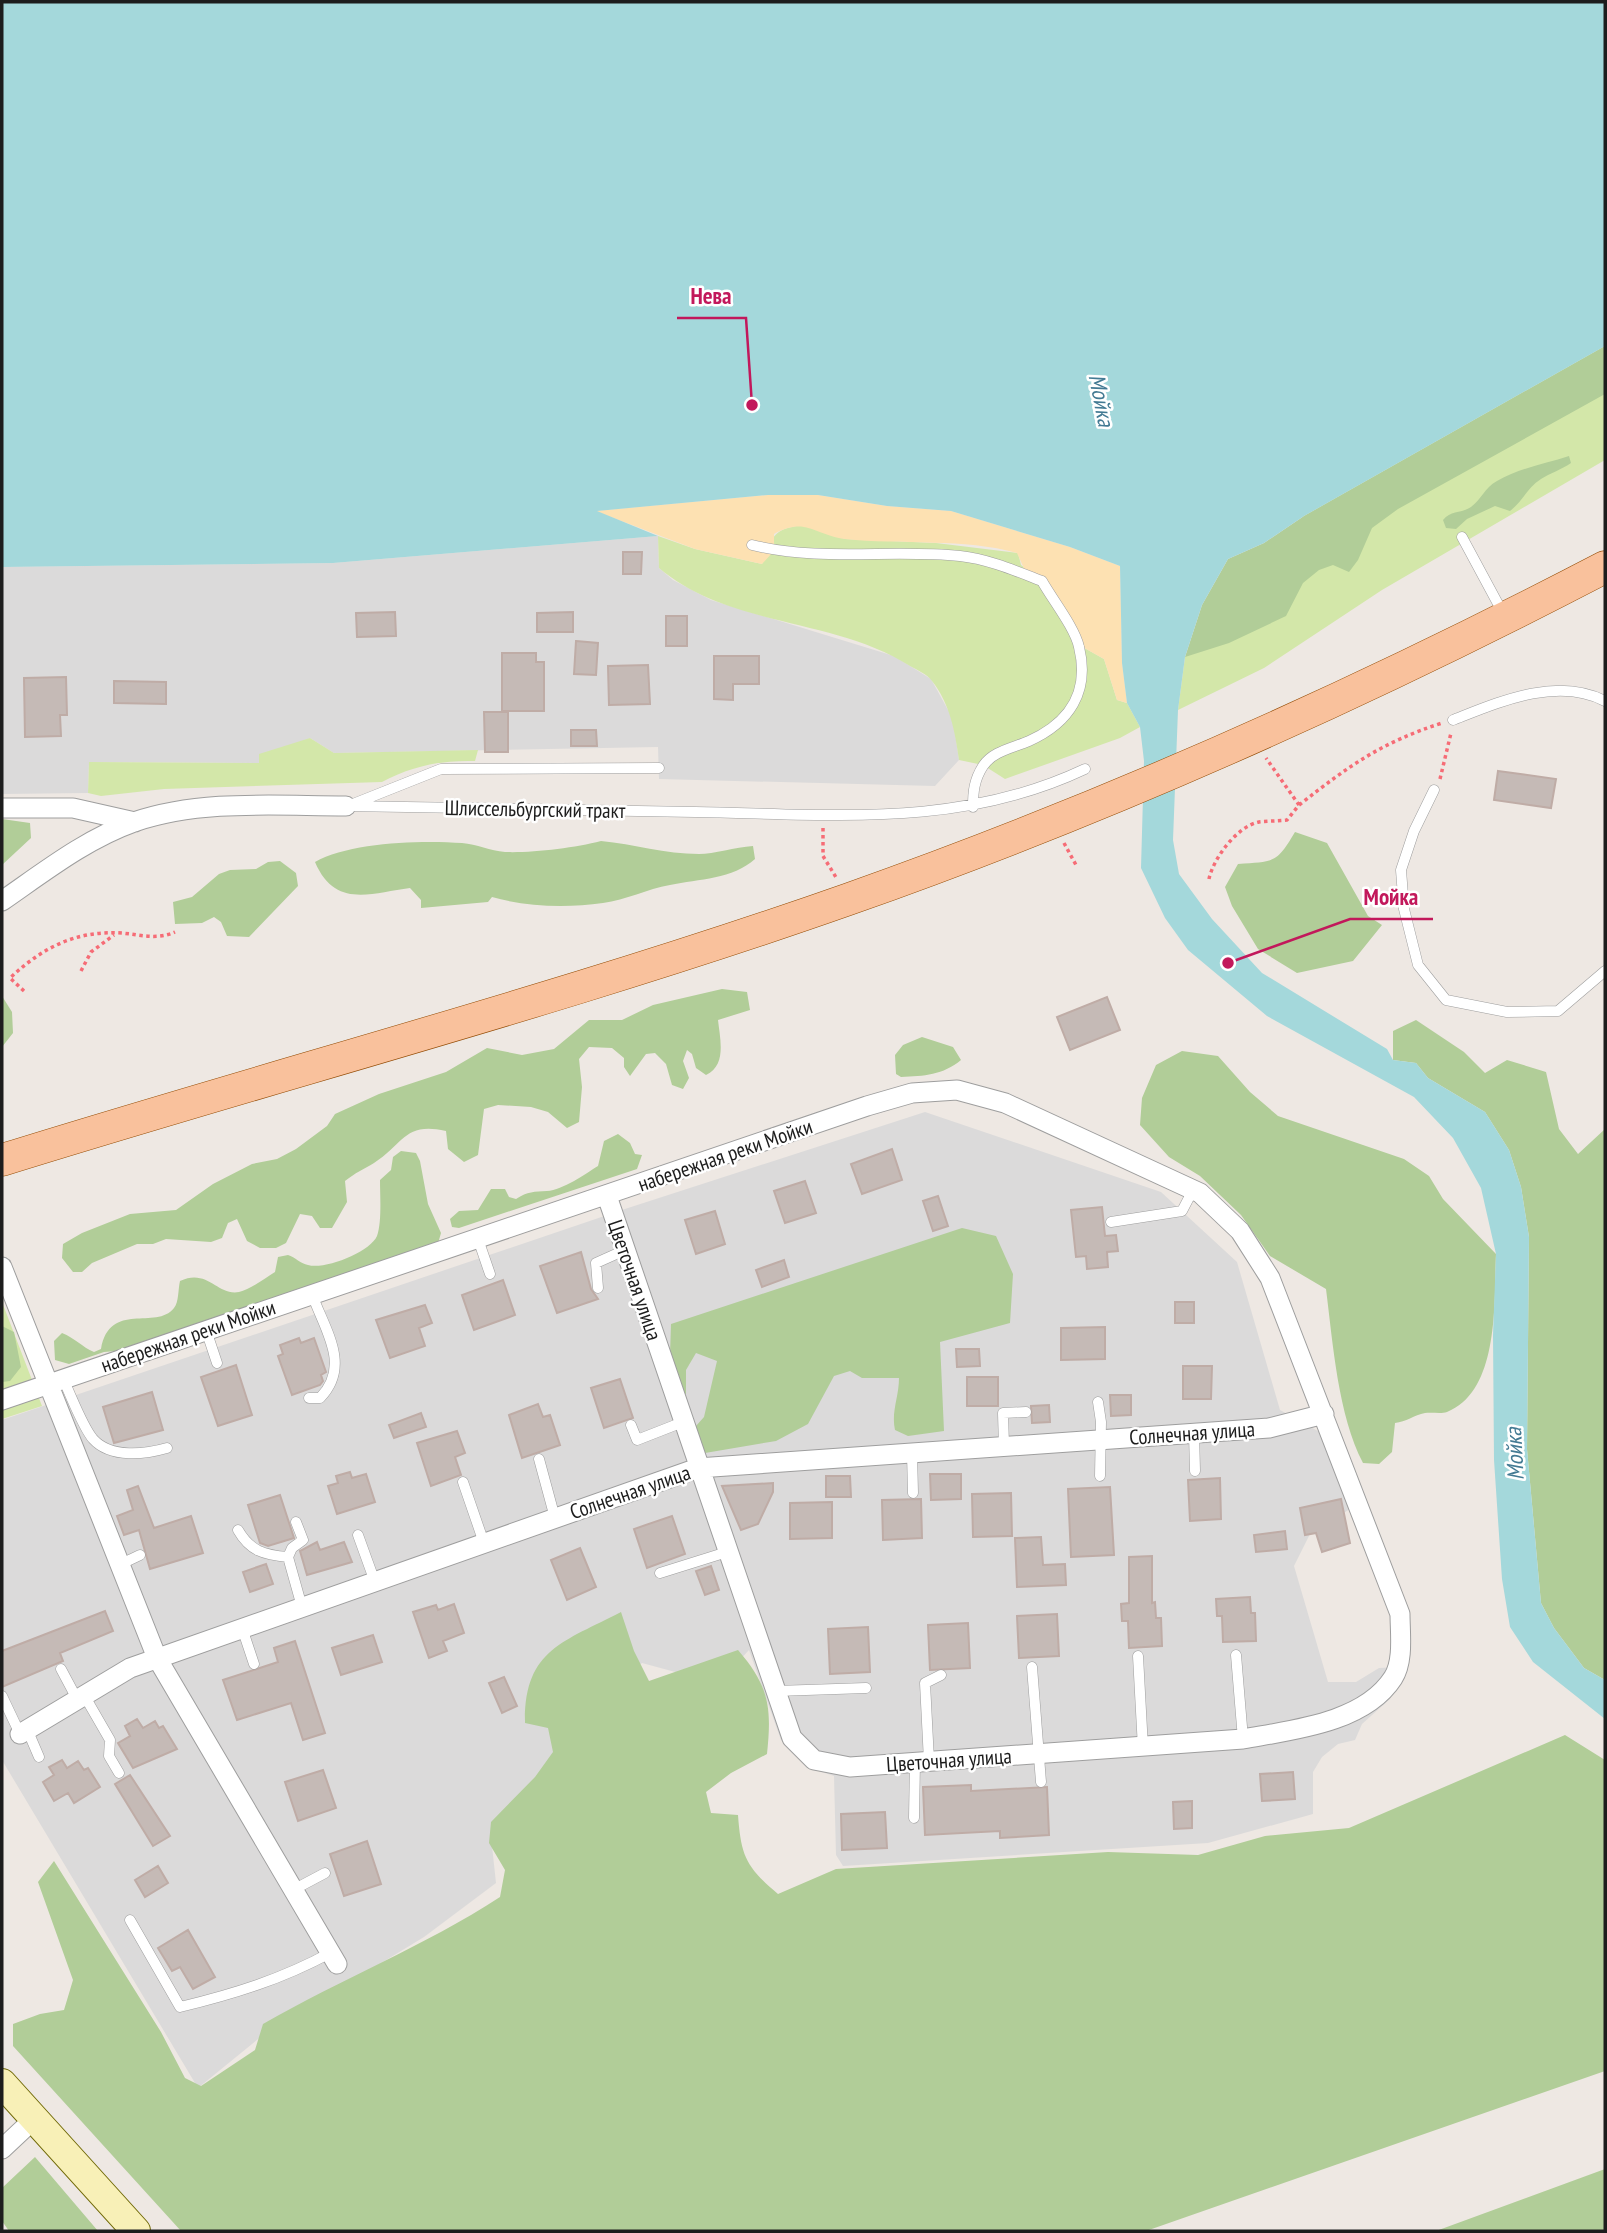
<svg xmlns="http://www.w3.org/2000/svg" width="1607" height="2233" font-family="'PT Sans Narrow',sans-serif">
<style>
.residential{fill:#dbdada}
.grass{fill:#d3e7a9}
.forest{fill:#b1cd98}
.sand{fill:#fde1b2}
.water{fill:#a4d8db}
.building{fill:#c5bab6;stroke:#bfaca6;stroke-width:2}
.lines{fill:none;stroke-linecap:round;stroke-linejoin:round}
.service-casing{stroke:#9e9e9e;stroke-width:11}
.minor-casing{stroke:#9e9e9e;stroke-width:21}
.secondary-casing{stroke:#716a07;stroke-width:30}
.primary-casing{stroke:#924a03;stroke-width:33}
.path{stroke:#f66c76;stroke-width:3.5;stroke-dasharray:3.5 3.5;stroke-linecap:butt}
.service{stroke:#fff;stroke-width:10}
.minor{stroke:#fff;stroke-width:19}
.secondary{stroke:#f8f0b7;stroke-width:28}
.primary{stroke:#f9c19c;stroke-width:32}
.labels{text-anchor:middle;dominant-baseline:central;stroke-width:5;stroke-linejoin:round;paint-order:stroke}
.street-label{font-size:21px;fill:#1d1d1d;stroke:#fff}
.water-label{font-size:23px;font-style:italic;fill:#437a93;stroke:#fff}
.leader{fill:none;stroke:#c2185b;stroke-width:2.5}
.callout-dot{fill:#c2185b;stroke:#fff;stroke-width:2.5}
.callout-label{font-size:23px;text-anchor:middle;font-weight:bold;fill:#c2185b;stroke:#fff;stroke-width:5;stroke-linejoin:round;paint-order:stroke}
</style>
<rect width="100%" height="100%" fill="#eee8e3"/>
<path class="residential" d="M658 536 659 568 673 580 711 600 894 656 931 679 953 719 959 760 935 786 659 779 658 747 334 753 310 738 259 763 89 762 88 793 2 794V567L333 563Z
M925 1112 1161 1192 1237 1262 1280 1410 1325 1435 1350 1509 1310 1534 1294 1566 1328 1682H1356L1379 1668 1402 1667 1390 1699 1362 1724 1355 1740 1338 1744 1322 1757 1313 1772V1814L1208 1843 843 1866 836 1855 834 1776 810 1768 781 1740 749 1650 723 1678 679 1673 642 1663 625 1677 492 1846 496 1883 424 1937 263 2035 198 2088 2 1760V1420L628 1208Z"/>
<path class="grass" d="M1605 346V460L1382 590 1264 668 1178 710 1185 657 1304 516Z
M806 525 845 539 936 543 1018 553 1021 565 1042 581 1079 645 1104 659 1117 700 1127 703 1140 727 1120 738 1005 779 983 765 959 760C955 731 950 704 932 681 927 674 917 670 910 666 833 617 730 628 659 568L658 536 695 549 762 564C773 535 773 528 806 525Z
M310 738 334 753 478 750 475 761C441 760 412 766 382 782L164 789 101 796 88 793 89 762 259 763V754Z
M2 1302 42 1406 2 1419Z"/>
<path class="forest" d="M1605 346V394L1398 509 1372 528 1358 560 1349 572 1333 565 1319 570 1303 583 1286 616 1229 643 1185 657 1202 605 1228 559 1264 543 1304 516Z
M1569 456 1571 463C1561 470 1550 473 1541 479 1527 488 1523 501 1510 511L1495 506 1467 519 1456 529 1446 528 1443 520C1451 510 1460 514 1471 507 1482 499 1484 488 1497 481 1519 468 1545 464 1569 456Z
M2 819 30 823 31 838 2 865Z
M1295 832 1327 843 1368 916 1382 925 1353 961 1297 973 1258 949 1232 906 1225 887 1238 864C1275 861 1276 864 1295 832Z
M601 841C634 844 665 854 699 854 714 854 735 847 753 846L755 859C733 879 699 879 670 885 647 889 626 900 603 903 567 908 526 907 492 897L488 902 421 908V900L410 888C371 893 335 909 315 862 349 842 422 840 462 843 477 844 490 851 505 852 532 853 574 848 601 841Z
M280 861 296 873 298 886 249 937 227 936 221 922 214 917 202 923 175 924 173 902 192 897 219 874 230 870 256 869 268 862Z
M722 989 747 992 750 1010 718 1020C720 1039 727 1065 706 1075L696 1068 692 1054 687 1050 683 1061 689 1078 683 1089 672 1085 666 1064 655 1053 646 1054 630 1076 624 1067V1058L612 1048 589 1047 579 1059 582 1087 579 1122 567 1128 548 1112 531 1107 498 1105 484 1109 478 1155 464 1162 448 1149 446 1131C404 1122 405 1143 374 1163 364 1169 355 1173 345 1181L347 1202 332 1228H320L312 1216 300 1214 286 1243 276 1248H260L247 1241 237 1219 228 1223 222 1238 211 1242 166 1239 153 1244H137L92 1263 82 1272H73L62 1258 63 1244 82 1233 130 1214 176 1210 213 1184 252 1164 277 1159 296 1149 327 1126 335 1114 379 1094 446 1072 487 1048 522 1055 554 1049 589 1020H622L653 1005Z
M2 996 12 1012 13 1033 2 1047Z
M1416 1020 1464 1052 1485 1073 1507 1060 1546 1072 1559 1129 1578 1154 1605 1129V1680L1584 1668 1554 1628 1541 1603 1527 1449 1529 1237 1521 1187 1509 1150 1485 1112 1428 1078 1416 1063 1393 1060V1031Z
M922 1037 953 1047 961 1060C943 1075 924 1076 901 1077L896 1074 895 1055 903 1045Z
M1182 1051 1218 1056 1250 1092 1278 1116 1404 1159 1429 1176 1443 1199 1496 1254C1494 1300 1500 1391 1447 1412 1441 1414 1432 1412 1425 1413 1414 1415 1406 1422 1395 1423L1392 1452 1379 1464 1363 1463C1338 1415 1333 1344 1326 1289L1270 1256 1241 1215 1200 1176 1169 1157 1140 1125 1142 1098 1156 1065Z
M618 1134 630 1143 635 1154 642 1155 637 1169 459 1228 452 1227 450 1219 459 1211 478 1210 491 1189H505L509 1197 516 1199C528 1191 534 1192 547 1191 563 1190 585 1174 598 1166L604 1141Z
M401 1151 416 1153 420 1161 428 1204 441 1233 437 1247 141 1349 104 1352 69 1364 55 1360 54 1341 62 1333C75 1338 82 1347 94 1352L101 1349C110 1300 156 1331 174 1308 179 1302 178 1289 180 1281 208 1268 217 1296 239 1292 250 1290 265 1278 275 1272L278 1257 288 1255C295 1257 301 1264 308 1265 325 1270 370 1252 377 1236 382 1222 380 1195 380 1180L391 1170 393 1157Z
M962 1228 996 1236 1013 1274 1010 1323 940 1342 944 1431 908 1436 895 1430C891 1412 899 1397 899 1378H862L850 1371 834 1376 808 1424 776 1441 705 1453 698 1442 696 1426 704 1417 717 1361 696 1353 686 1370V1394L679 1393 670 1356 671 1324Z
M2 1326 14 1332 21 1367 10 1381 2 1382Z
M621 1612 634 1651 649 1681 738 1650C769 1686 772 1707 767 1754L731 1773 706 1792 711 1813 738 1815C741 1856 746 1867 778 1894L836 1869 1108 1852 1198 1855 1265 1836 1349 1828 1565 1735 1605 1760V2071L1146 2231H181L13 2046V2024L40 2014 64 2010 73 1980 38 1882 54 1861 161 2032 185 2078 201 2086 255 2050 263 2024C341 1979 425 1946 500 1897L505 1870 489 1843 491 1822 535 1777 553 1752 548 1728 525 1723C524 1649 564 1642 621 1612Z
M35 2157 98 2231H9L2 2221V2188Z
M1605 2169V2231H1436Z"/>
<path class="sand" d="M768 495H818L887 506 951 511 1070 547 1120 566 1122 663 1127 703 1117 700 1104 659 1079 645 1042 581 1027 575 1017 553C965 538 900 545 845 539 816 536 806 516 774 534V551L762 564 695 549 595 511Z"/>
<path class="water" d="M2 2H1605V346L1304 516 1264 543 1228 559 1202 605 1185 657 1178 710 1173 840 1179 874 1212 919 1262 973 1387 1049 1393 1060 1416 1063 1428 1078 1485 1112 1509 1150 1521 1187 1529 1237 1527 1449 1541 1603 1554 1628 1584 1668 1605 1680V1719L1533 1662 1510 1627 1502 1579 1494 1460 1493 1335 1496 1254 1481 1188 1453 1138 1414 1097 1267 1016 1188 950 1165 918 1141 868 1144 761 1140 727 1127 703 1122 663 1120 566 1070 547 951 511 887 506 818 495H768L597 511 658 536 333 563 2 567Z"/>
<path class="building" d="M623 552H642L641 574H623Z
M395 612 396 636 357 637 356 613Z
M573 612V632H537V613Z
M666 616H687V646H666Z
M576 641 598 643 596 675 574 674Z
M502 653H536V662H544V711H502Z
M714 656H759V684H733V700L714 699Z
M648 665 650 704 609 705 608 666Z
M66 677 67 715H60L61 736 25 737 24 678Z
M114 681 166 682V704L114 703Z
M484 712H508V752H485Z
M571 730H596L597 746H571Z
M1498 771 1556 779 1551 808 1494 800Z
M1107 997 1120 1030 1070 1050 1057 1017Z
M892 1149 902 1180 862 1194 851 1164Z
M805 1181 816 1213 785 1223 774 1191Z
M938 1196 948 1226 933 1231 923 1201Z
M1102 1207 1105 1236 1116 1235 1118 1251 1107 1252 1108 1267 1087 1269 1086 1256 1076 1257 1071 1210Z
M715 1211 725 1244 696 1254 685 1220Z
M581 1252 591 1289 598 1299 557 1313 540 1266Z
M784 1260 789 1277 762 1287 756 1270Z
M503 1280 515 1315 474 1330 462 1295Z
M1175 1302H1194V1323H1175Z
M425 1305 432 1323 419 1328 425 1346 390 1358 376 1320Z
M1105 1327V1359L1061 1360V1328Z
M299 1338 301 1343 314 1338 326 1372 321 1375 323 1381 320 1385 292 1395 278 1356 283 1354 280 1345Z
M956 1349H979L980 1366 957 1367Z
M236 1365 252 1415 218 1426 201 1377Z
M1183 1366H1212L1211 1399H1183Z
M967 1377H998V1406H967Z
M620 1379 633 1418 604 1428 591 1388Z
M152 1392 163 1430 114 1443 103 1407Z
M1110 1395H1131V1415L1111 1416Z
M538 1404 543 1417 550 1415 560 1445 522 1458 509 1415Z
M1049 1405 1050 1422 1032 1423 1031 1406Z
M421 1413 426 1427 394 1438 389 1425Z
M457 1431 465 1453 455 1457 461 1475 431 1486 417 1443Z
M350 1472 352 1478 366 1474 375 1502 337 1514 328 1486 338 1483 336 1476Z
M930 1474H961V1499L931 1500Z
M826 1476H850L851 1497H826Z
M1220 1478 1221 1519 1190 1521 1188 1480Z
M773 1483V1492L758 1524 741 1530 722 1486Z
M138 1486 154 1528 191 1516 203 1553 150 1569 139 1530 124 1535 117 1516 133 1510 127 1490Z
M1110 1487 1114 1555 1071 1557 1068 1489Z
M1011 1493 1012 1536 973 1537 972 1494Z
M280 1495 294 1538 268 1546 260 1543 248 1505Z
M921 1499 922 1538 883 1540 882 1500Z
M1341 1499 1350 1543 1322 1552 1316 1533 1305 1535 1300 1508Z
M832 1502V1538L790 1539V1503Z
M672 1516 685 1554 647 1568 634 1529Z
M1285 1531 1287 1549 1256 1552 1254 1535Z
M1041 1537 1043 1565 1065 1564 1066 1585 1017 1587 1015 1538Z
M317 1542 320 1550 344 1542 352 1562 307 1575 300 1551Z
M580 1548 596 1587 567 1600 551 1560Z
M1152 1556V1603L1155 1602 1156 1618H1161L1162 1646 1129 1648 1128 1621H1122L1121 1604 1129 1603V1557Z
M266 1564 273 1584 250 1592 243 1572Z
M711 1566 719 1590 705 1595 696 1571Z
M1250 1597 1251 1613H1255L1256 1641 1223 1642 1222 1616H1217L1216 1599Z
M454 1604 464 1633 443 1641 447 1651 429 1658 413 1612 436 1605 438 1610Z
M105 1611 113 1631 60 1653 63 1661 2 1687V1651Z
M1057 1614 1059 1656 1019 1658 1017 1616Z
M968 1623 970 1668 930 1670 928 1625Z
M868 1627 870 1672 830 1674 828 1629Z
M373 1635 382 1662 341 1675 332 1648Z
M295 1641 325 1733 303 1740 291 1703 237 1720 223 1680 278 1662 274 1648Z
M504 1677 517 1706 502 1713 489 1683Z
M137 1719 143 1728 155 1721 159 1728 163 1726 177 1749 133 1768 118 1743 130 1736 125 1726Z
M62 1760 67 1768 78 1761 84 1770 88 1768 100 1787 74 1803 68 1793 54 1801 43 1782 54 1775 49 1767Z
M323 1770 336 1808 298 1821 285 1782Z
M1293 1772 1295 1799 1262 1801 1260 1774Z
M130 1775 170 1836 153 1846 115 1784Z
M971 1785V1791L1047 1787 1049 1835 1000 1838V1831L925 1835 923 1787Z
M1192 1801V1828L1174 1829 1173 1802Z
M885 1812 887 1848 842 1850 841 1814Z
M367 1841 381 1884 344 1896 330 1854Z
M158 1866 168 1883 145 1897 135 1880Z
M188 1930 215 1977 193 1989 180 1967 172 1971 158 1948Z"/>
<g class="lines">
<g class="service-casing">
<path id="service" d="M1462 537 1504 615
M752 545C821 562 890 549 960 556 988 559 1016 571 1042 581 1052 599 1075 628 1079 647 1090 692 1069 723 1029 741 1013 748 993 751 983 766 974 780 973 792 973 807
M1453 720C1499 702 1557 676 1605 701
M1434 790 1414 831 1401 870 1404 909 1418 965 1446 1000 1507 1012 1558 1011 1605 971
M353 804 441 769 659 768
M346 806C463 808 579 810 695 812 831 814 958 829 1085 769
M1111 1222 1182 1211 1193 1190
M478 1239 490 1274
M598 1288 596 1263 625 1250
M206 1330 217 1363
M63 1379C71 1395 82 1426 93 1439 111 1459 146 1454 167 1448
M309 1398H320C352 1365 324 1329 312 1294
M1098 1402 1101 1422 1100 1476
M631 1425 637 1440 683 1422
M1194 1433 1195 1471
M1004 1446 1003 1413 1026 1412
M912 1453 913 1493
M539 1459 555 1518
M463 1482 484 1543
M296 1522 303 1540 292 1548 288 1557 302 1607
M238 1530C250 1551 264 1555 288 1557
M358 1535 375 1582
M119 1565 140 1555
M660 1573 727 1552
M242 1628 254 1664
M1236 1655 1243 1739
M1138 1656 1143 1748
M1032 1667 1041 1782
M61 1669 77 1699
M776 1691 866 1688
M84 1695 110 1740 109 1756 119 1773
M2 1696 20 1734
M27 1729 39 1757
M929 1761 925 1683 941 1675
M914 1818 915 1762
M293 1890 325 1873
M130 1920 180 2007C234 1994 282 1979 330 1953"/>
</g>
<g class="minor-casing">
<path id="minor" d="M2 808H73L135 822
M2 901C44 872 86 839 134 822 202 799 277 806 346 806
M2 1267 157 1658 337 1964
M2 1400 867 1106 912 1093 957 1090 1005 1103 1200 1193 1240 1231 1270 1278 1400 1614C1400 1633 1404 1661 1393 1678 1364 1723 1292 1730 1243 1739L850 1767 814 1760 792 1738 607 1196
M20 1734 130 1668 698 1468 1269 1428 1324 1414
M2 2149 34 2119"/>
</g>
<g class="secondary-casing">
<path id="secondary" d="M2 2083 136 2231"/>
</g>
<g class="primary-casing">
<path id="primary" d="M2 1160C284 1072 571 997 849 899 1110 807 1361 694 1605 567"/>
</g>
<path class="path" d="M1440 779 1451 733
M1299 805C1349 766 1380 743 1442 723
M823 828V856L837 879
M1064 843 1076 865
M1209 879C1213 859 1237 826 1259 822 1268 821 1277 821 1287 820L1299 805 1266 758
M81 971 91 952 114 935
M24 991 10 978C42 948 76 930 122 933 141 935 157 940 175 932"/>
<use href="#service" class="service"/>
<use href="#minor" class="minor"/>
<use href="#secondary" class="secondary"/>
<use href="#primary" class="primary"/>
</g>
<g class="labels">
<g class="street-label">
<text transform="translate(535 809) rotate(1)">Шлиссельбургский тракт</text>
<text transform="translate(725 1155) rotate(-19)">набережная реки Мойки</text>
<text transform="translate(635 1280) rotate(71)">Цветочная улица</text>
<text transform="translate(188 1336) rotate(-19)">набережная реки Мойки</text>
<text transform="translate(1192 1433) rotate(-4)">Солнечная улица</text>
<text transform="translate(630 1492) rotate(-19)">Солнечная улица</text>
<text transform="translate(949 1760) rotate(-4)">Цветочная улица</text>
</g>
<g class="water-label">
<text transform="translate(1102 400) rotate(79)">Мойка</text>
<text transform="translate(1514 1454) rotate(-93)">Мойка</text>
</g>
</g>
<path class="leader" d="M752 405L746 318H677M1228 963L1350 919H1433"/>
<g class="callout-dot">
<circle cx="752" cy="405" r="7"/>
<circle cx="1228" cy="963" r="7"/>
</g>
<g class="callout-label">
<text x="711" y="304">Нева</text>
<text x="1391" y="905">Мойка</text>
</g>
<rect width="1607" height="2233" fill="none" stroke="#1d1d1d" stroke-width="7"/>
</svg>
